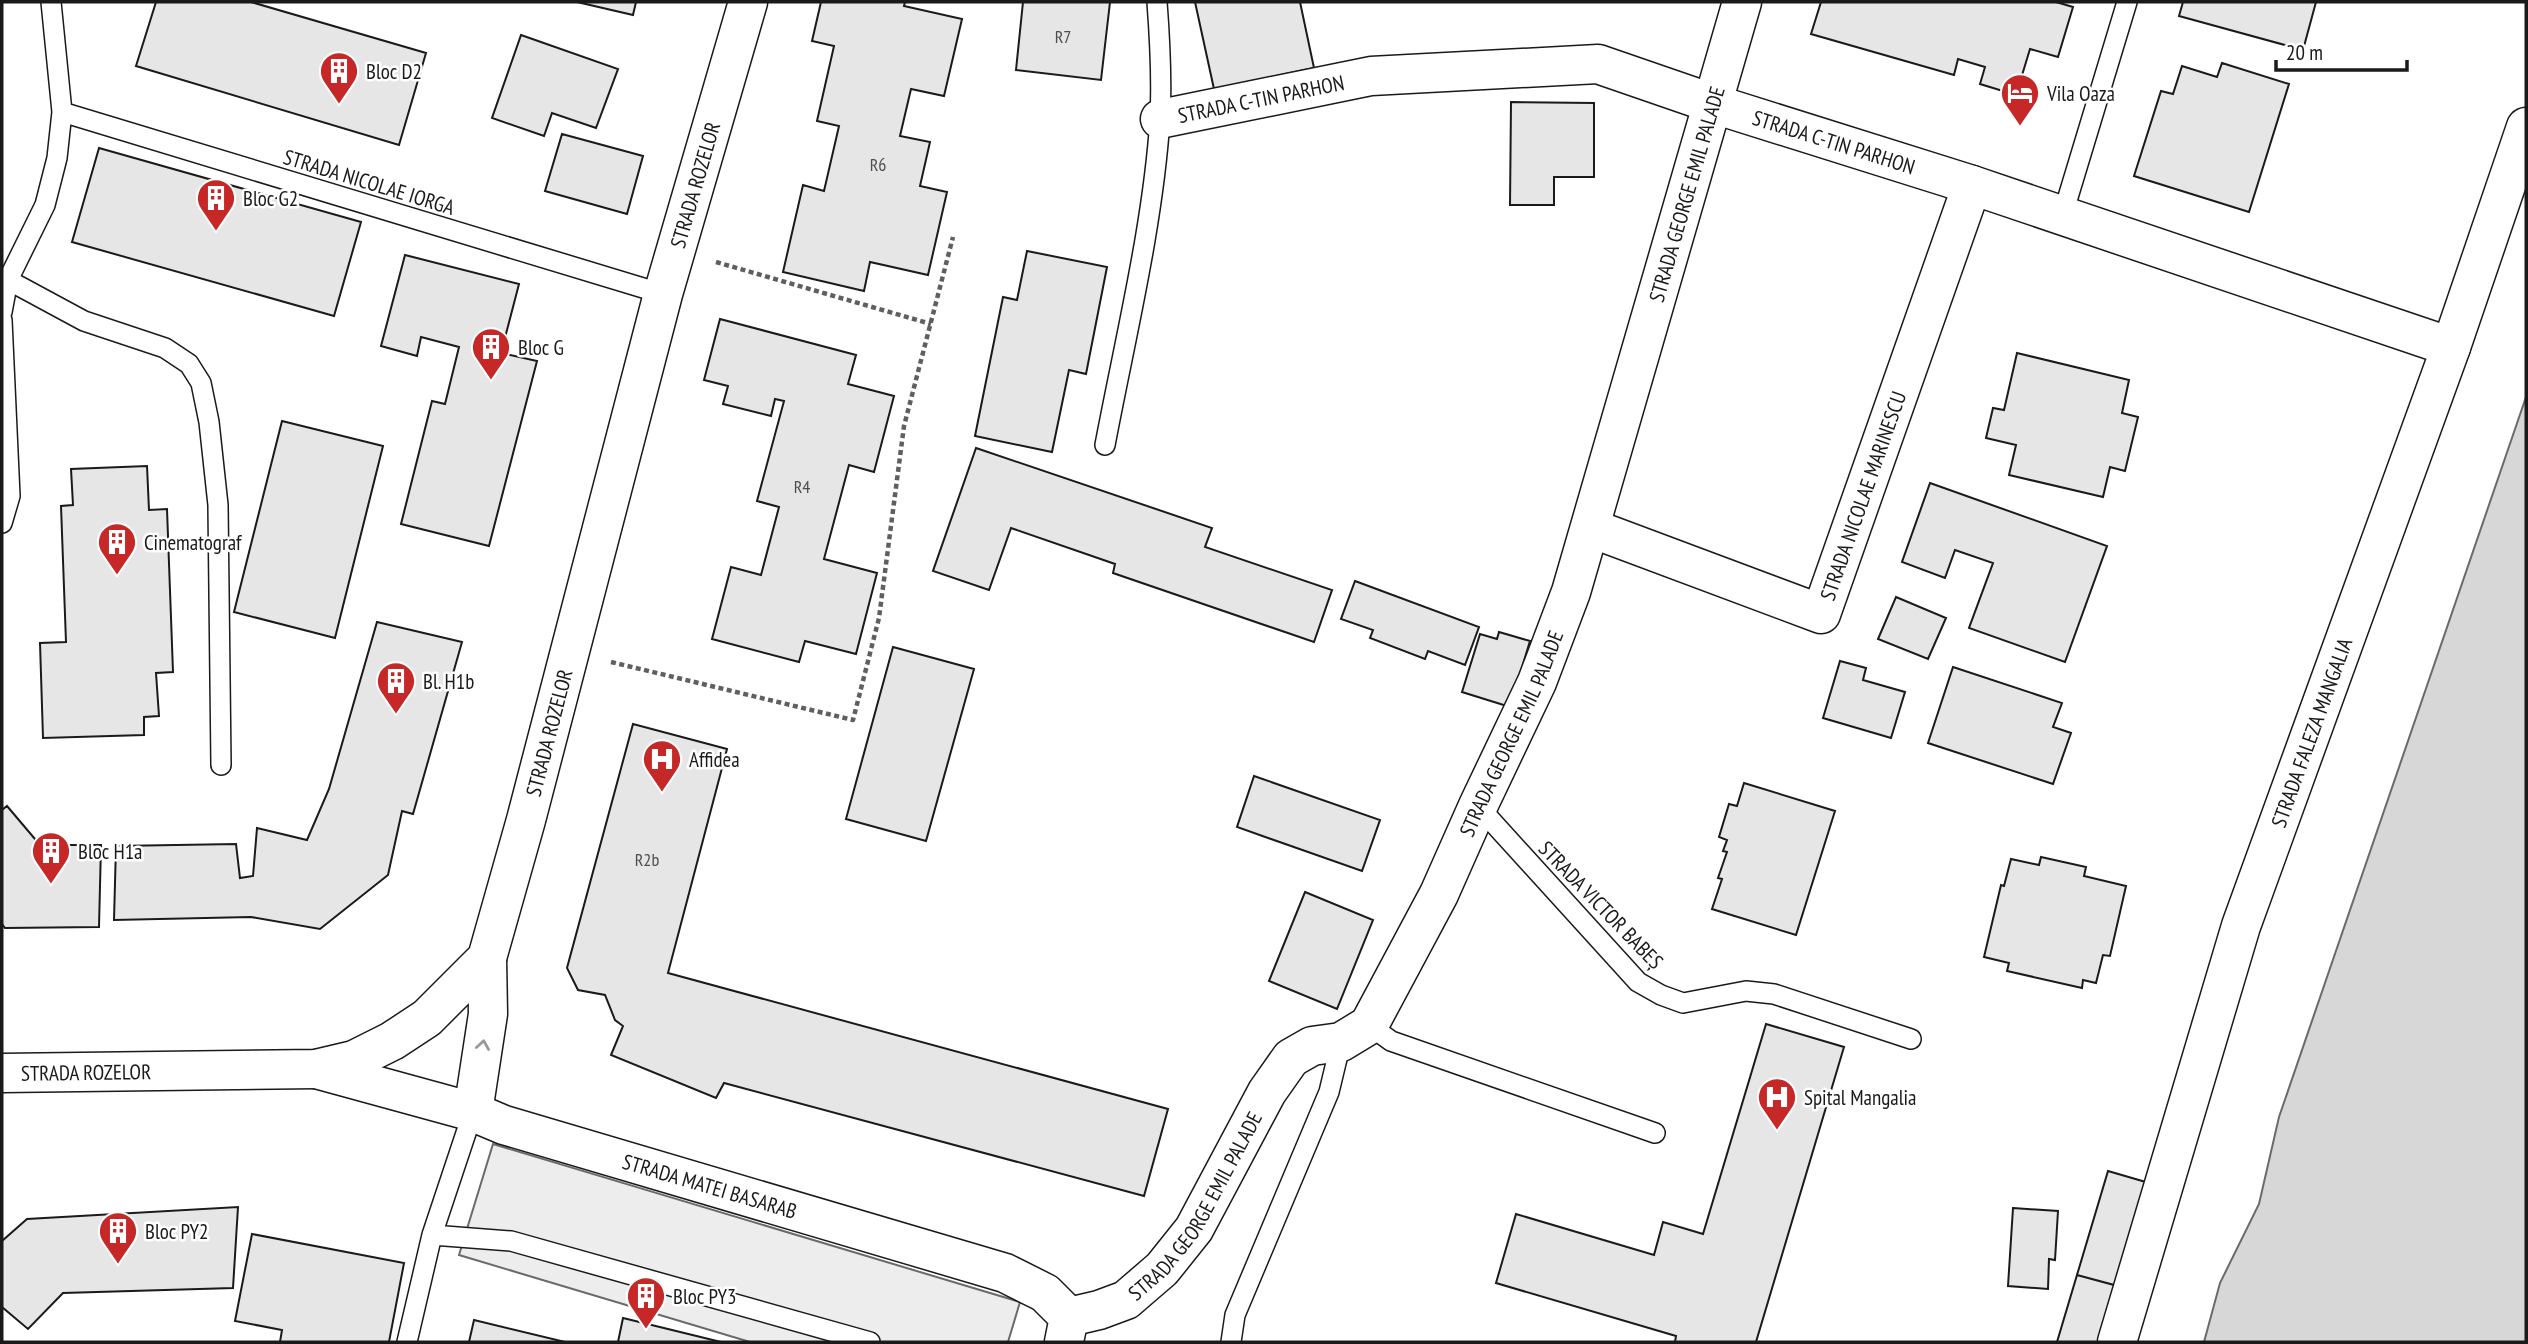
<svg xmlns="http://www.w3.org/2000/svg" width="2528" height="1344" font-family="'PT Sans Narrow',sans-serif">
<style>
.built{fill:#ededed;stroke:#6a6a6a;stroke-width:2}
.water{fill:#d7d7d7;stroke:#6a6a6a;stroke-width:2}
.building{fill:#e6e6e6;stroke:#1a1a1a;stroke-width:2}
.lines{fill:none;stroke-linecap:round;stroke-linejoin:round}
.service-casing{stroke:#1a1a1a;stroke-width:22}
.minor-casing{stroke:#1a1a1a;stroke-width:41}
.tertiary-casing{stroke:#1a1a1a;stroke-width:41}
.path{stroke:#5f5f5f;stroke-width:4.5;stroke-dasharray:5 3.5;stroke-linecap:butt}
.service{stroke:#fff;stroke-width:19}
.minor{stroke:#fff;stroke-width:38}
.tertiary{stroke:#fff;stroke-width:38}
.oneway{stroke:#989898}
.labels{text-anchor:middle;dominant-baseline:central;stroke-width:5;stroke-linejoin:round;paint-order:stroke}
.number-label{font-size:18px;fill:#4d4d4d}
.poi-label{font-size:21px;fill:#1a1a1a;stroke:#fff;text-anchor:start}
.street-label{font-size:21px;fill:#1a1a1a;stroke:#fff}
</style>
<rect width="100%" height="100%" fill="#fff"/>
<path class="built" d="M493 1144 1020 1302 1008 1342H750L459 1255Z"/>
<path class="water" d="M2526 397V1342H2204L2220 1283 2259 1204 2279 1117Z"/>
<path class="building" d="M156 2H251L426 53 399 145 136 66Z
M577 2H636L633 15Z
M821 2H905L904 6 962 19 944 96 911 89 900 136 930 142 920 186 947 192 928 275 870 262 864 291 783 272 803 185 824 191 839 126 817 121 834 46 812 41Z
M1023 2H1110L1101 80 1016 70Z
M1195 2H1300L1314 68 1214 89Z
M1821 2H2056L2073 7 2058 57 2030 49 2016 95 1980 84 1985 67 1958 59 1954 75 1811 34Z
M2183 2H2316L2303 50 2179 16Z
M521 35 618 69 596 128 552 113 544 136 492 118Z
M2222 63 2289 84 2249 212 2134 176 2161 91 2173 94 2182 66 2217 77Z
M1511 102 1594 103V177H1554V205H1510Z
M562 134 643 156 627 214 545 191Z
M99 148 361 222 334 316 72 242Z
M1027 251 1107 267 1086 374 1069 370 1052 452 975 436 1003 297 1017 300Z
M405 255 519 284 501 353 537 361 489 546 401 524 432 401 445 404 459 347 421 337 417 356 381 346Z
M720 319 856 355 848 384 894 396 874 472 849 465 824 559 877 573 856 654 805 641 799 662 712 639 731 567 761 575 779 507 757 501 784 401 775 399 771 416 723 404 728 386 704 380Z
M2017 353 2129 380 2122 413 2138 417 2125 471 2110 467 2103 497 2009 475 2016 445 1986 438 1993 408 2004 410Z
M282 421 383 446 335 638 234 612Z
M976 448 1212 528 1205 547 1332 590 1314 642 1113 573 1115 564 1011 528 989 590 933 571Z
M147 466 149 510 167 509 173 672 156 673 159 716 144 717V735L43 738 40 643 66 642 61 506 73 505 71 469Z
M1930 483 2107 546 2065 662 1969 628 1993 563 1955 550 1945 578 1902 562Z
M1355 581 1479 627 1465 665 1428 651 1425 659 1370 638 1373 630 1341 619Z
M1896 597 1946 618 1928 659 1878 639Z
M377 622 462 642 413 814 402 811 388 875 320 929 251 917 114 920 116 846 236 844 240 878 253 876 257 828 307 840 329 789Z
M1499 632 1530 641 1510 707 1462 692 1480 634 1497 639Z
M893 647 974 669 926 841 846 819Z
M1840 661 1866 668 1863 680 1905 692 1891 738 1823 718Z
M1953 667 2062 703 2053 727 2071 733 2053 784 1928 743Z
M633 724 727 749 668 973 1168 1109 1144 1196 724 1083 716 1098 611 1055 623 1026 615 1020 605 995 578 990 567 968Z
M1254 776 1380 820 1362 871 1237 827Z
M1744 783 1835 811 1796 935 1712 909 1722 879 1718 878 1727 852 1723 851 1727 840 1719 837 1729 804 1737 806Z
M7 806 40 845H101L99 927 5 928 2 924V810Z
M2041 857 2086 867 2084 876 2126 886 2110 956 2103 955 2096 983 2083 980 2082 988 2007 971 2009 963 1984 957 2001 885 2004 886 2011 859 2039 865Z
M1305 892 1373 920 1337 1009 1269 981Z
M1766 1024 1844 1047 1756 1342H1675L1676 1336 1496 1283 1516 1214 1654 1255 1663 1222 1703 1234Z
M2108 1171 2156 1185 2125 1288 2077 1275Z
M238 1207 233 1288 63 1293 28 1329 2 1307V1241L27 1219Z
M2013 1208 2058 1211 2055 1260 2049 1259 2048 1289 2008 1286Z
M252 1234 404 1263 389 1342H280L282 1330 235 1321Z
M2077 1275 2118 1286 2101 1342H2057Z
M623 1318 721 1342H618Z
M474 1320 565 1342H567H469Z"/>
<g class="lines">
<g class="service-casing">
<path id="service" d="M62 112 663 294
M2062 217 2127 2
M8 280 84 321 165 348 189 364 201 383 209 422 218 505 221 765
M2 312 8 280 45 205 57 158 62 112 51 2
M2 320 10 496 2 523
M1105 445C1125 339 1153 226 1160 119 1162 80 1160 41 1157 2
M1478 806 1638 982 1661 995 1683 1003 1746 991 1774 994 1911 1039
M1369 1025 1391 1041 1655 1133
M432 1235 511 1241 870 1342
M407 1342 432 1235 473 1112
M1231 1342 1235 1315 1329 1092 1341 1042"/>
</g>
<g class="minor-casing">
<g id="minor">
<path id="s1" d="M1160 119 1371 76 1598 64 1714 104 1972 185 2451 347"/>
<path id="s2" d="M1591 528 1821 614 1972 185"/>
<path id="s3" d="M316 1069 473 1112 504 1125 1005 1273 1045 1293 1069 1317 1064 1342"/>
<path id="s4" d="M1069 1317 1099 1310 1126 1300 1162 1269 1194 1229 1267 1092 1291 1058 1312 1046 1341 1042 1369 1025 1439 894 1478 806 1537 682 1571 592 1742 2"/>
<path id="s5" d="M2117 1342 2241 926 2451 347 2526 127"/>
</g>
</g>
<g class="tertiary-casing">
<g id="tertiary">
<path id="s6" d="M2 1073 316 1069 354 1060 392 1041 427 1018 487 958 526 820 663 294 748 2"/>
<path d="M473 1112 488 1014 487 958"/>
</g>
</g>
<path class="path" d="M716 262 931 324
M611 662 853 720 879 618 904 426 953 237"/>
<use href="#service" class="service"/>
<use href="#minor" class="minor"/>
<use href="#tertiary" class="tertiary"/>
</g>
<defs><path id="oneway-chevron" d="M-2-3.5L2.5 0L-2 3.5" fill="none" stroke-width="1.6" stroke-linecap="round" stroke-linejoin="round" transform="scale(1.75)"/></defs>
<use class="oneway" href="#oneway-chevron" transform="translate(483 1045) rotate(-81)"/>
<defs>
<g id="building-pin" transform="scale(2.0125)"><path d="M0 17L-7.5 6A9.5 9.5 0 1 1 7.5 6Z" fill="#c62828" stroke="#fff"/><path d="M-4-6H4V6H1V3H-1V6H-4ZM-2.5-4.3h1.7v1.8h-1.7ZM.8-4.3h1.7v1.8H.8ZM-2.5-1h1.7V.8h-1.7ZM.8-1h1.7V.8H.8Z" fill="#fff"/></g>
<g id="hotel-pin" transform="scale(2.0125)"><path d="M0 17L-7.5 6A9.5 9.5 0 1 1 7.5 6Z" fill="#c62828" stroke="#fff"/><path d="M-6-4.5h1.5V1H6V5H4.5V3h-9V5H-6ZM-4 0a1.8 1.8 0 1 1 3.6 0ZM.5 0V-2.5h3Q6-2.5 6 0Z" fill="#fff"/></g>
<g id="hospital-pin" transform="scale(2.0125)"><path d="M0 17L-7.5 6A9.5 9.5 0 1 1 7.5 6Z" fill="#c62828" stroke="#fff"/><path d="M-5-5h3v3.5h4V-5h3V5h-3V1.5h-4V5h-3Z" fill="#fff"/></g>
</defs>
<g fill-rule="evenodd">
<use href="#building-pin" x="339" y="71"/>
<use href="#hotel-pin" x="2020" y="93"/>
<use href="#building-pin" x="216" y="198"/>
<use href="#building-pin" x="491" y="347"/>
<use href="#building-pin" x="117" y="542"/>
<use href="#building-pin" x="396" y="681"/>
<use href="#hospital-pin" x="662" y="759"/>
<use href="#building-pin" x="51" y="851"/>
<use href="#hospital-pin" x="1777" y="1097"/>
<use href="#building-pin" x="118" y="1231"/>
<use href="#building-pin" x="646" y="1296"/>
</g>
<g class="labels">
<g class="number-label">
<text x="1063" y="36">R7</text>
<text x="878" y="164">R6</text>
<text x="802" y="486">R4</text>
<text x="647" y="859">R2b</text>
</g>
<g class="poi-label">
<text x="366" y="71">Bloc D2</text>
<text x="2047" y="93">Vila Oaza</text>
<text x="243" y="198">Bloc G2</text>
<text x="518" y="347">Bloc G</text>
<text x="144" y="542">Cinematograf</text>
<text x="423" y="681">Bl. H1b</text>
<text x="689" y="759">Affidea</text>
<text x="78" y="851">Bloc H1a</text>
<text x="1804" y="1097">Spital Mangalia</text>
<text x="145" y="1231">Bloc PY2</text>
<text x="673" y="1296">Bloc PY3</text>
</g>
<g class="street-label">
<text stroke="none"><textPath href="#s1" startOffset="103">STRADA C-TIN PARHON</textPath></text>
<text stroke="none"><textPath href="#s1" startOffset="691">STRADA C-TIN PARHON</textPath></text>
<text transform="translate(369 182) rotate(17)">STRADA NICOLAE IORGA</text>
<text stroke="none"><textPath href="#s6" startOffset="1323">STRADA ROZELOR</textPath></text>
<text stroke="none"><textPath href="#s4" startOffset="1334">STRADA GEORGE EMIL PALADE</textPath></text>
<text stroke="none"><textPath href="#s2" startOffset="371">STRADA NICOLAE MARINESCU</textPath></text>
<text stroke="none"><textPath href="#s6" startOffset="756">STRADA ROZELOR</textPath></text>
<text stroke="none"><textPath href="#s4" startOffset="766">STRADA GEORGE EMIL PALADE</textPath></text>
<text stroke="none"><textPath href="#s5" startOffset="640">STRADA FALEZA MANGALIA</textPath></text>
<text transform="translate(1601 905) rotate(46)">STRADA VICTOR BABEȘ</text>
<text stroke="none"><textPath href="#s6" startOffset="84">STRADA ROZELOR</textPath></text>
<text stroke="none"><textPath href="#s3" startOffset="411">STRADA MATEI BASARAB</textPath></text>
<text stroke="none"><textPath href="#s4" startOffset="178">STRADA GEORGE EMIL PALADE</textPath></text>
</g>
</g>
<rect width="2528" height="1344" fill="none" stroke="#1a1a1a" stroke-width="7"/>
<path d="M2276 60v10h131v-10" fill="none" stroke="#1a1a1a" stroke-width="3.5"/>
<text x="2286" y="60" font-size="21" fill="#1a1a1a" stroke="#ffffff" stroke-width="5" paint-order="stroke">20 m</text>
</svg>
